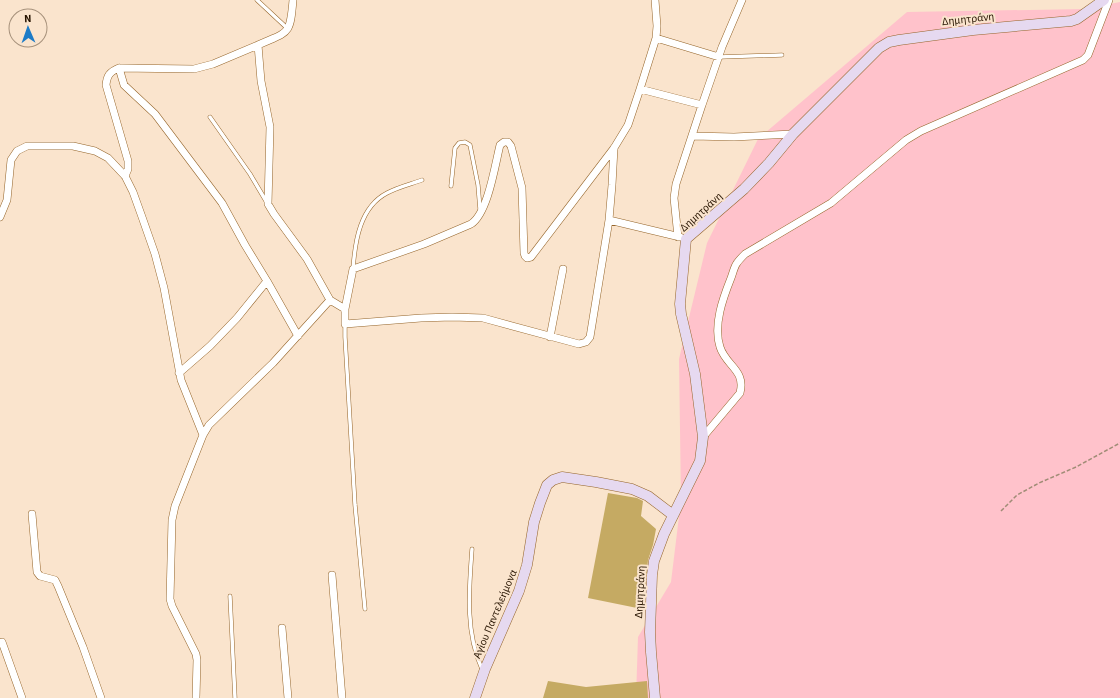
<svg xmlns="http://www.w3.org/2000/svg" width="1120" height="698" font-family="'Source Sans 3',sans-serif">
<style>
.green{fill:#ffc2cb}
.building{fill:#c5aa63}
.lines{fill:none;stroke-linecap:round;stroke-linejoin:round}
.lane-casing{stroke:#95652a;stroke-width:4.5}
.street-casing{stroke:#95652a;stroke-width:8}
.secondary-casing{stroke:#95652a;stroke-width:11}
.path{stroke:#a08c76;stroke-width:1.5;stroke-dasharray:4 2;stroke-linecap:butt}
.lane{stroke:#fff;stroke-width:3.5}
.street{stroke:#fff;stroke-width:7}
.secondary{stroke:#e6d9f0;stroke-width:10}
.labels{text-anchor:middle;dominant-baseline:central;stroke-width:4;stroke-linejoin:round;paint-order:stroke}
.street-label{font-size:11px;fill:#271400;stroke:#fae4cd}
</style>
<rect width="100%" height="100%" fill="#fae4cd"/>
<path class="green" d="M1120 2V698H636L638 637 671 582 681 500 679 359 707 243 758 139 907 12 1084 9Z"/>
<path class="building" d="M608 493 637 498 643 501 641 516 656 529 653 545 648 560 645 591 642 609 588 598Z
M548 681 586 687 647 681 648 698H543Z"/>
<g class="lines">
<g class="lane-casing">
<path id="lane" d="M257 0 287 28
M719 57 782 55
M210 117 250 174 266 201
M451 186 455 148 459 143 465 142 470 145 478 185 480 209
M353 269C355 241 360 207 387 193 398 187 411 184 422 180
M345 324V337L355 505 365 609
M472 549C469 589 465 632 482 669
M230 596 235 698"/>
</g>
<g class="street-casing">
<path id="street" d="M293 0C290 36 289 31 258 45L261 81 270 127 268 204 274 214 307 259 330 300
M656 38 719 57
M258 45 213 64 194 69 119 68 124 85 155 114 222 203 245 245 267 281
M119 68C109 72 107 76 106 85L128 161V169L125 176
M640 89 656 38 657 26 655 0
M693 136 734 137 793 134
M0 217 7 200 11 160 17 151 27 146H73L95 151 108 158 125 176 133 192 142 217 155 254 164 288 181 380 203 435
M609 220 680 237
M678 237 674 198 676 184 702 105
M345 309V324L421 318 452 317 483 318 579 344 586 342 590 337 609 220 612 185 614 148
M550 337 563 269
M179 373 210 346 237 318 267 281 298 336
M703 437 740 393C746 370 726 366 720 347 713 325 723 298 731 278 733 273 734 267 737 263 739 260 742 257 745 254L831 203 906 140 921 131 1083 60 1088 55 1109 0
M32 514 37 572 40 576 55 580 58 586 83 647 101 698
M332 575 342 698
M282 628 288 698
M2 642 22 698
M196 698 197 660 196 654 172 606 170 599 172 520 175 506 203 435 209 425 273 363 330 300 345 309 353 269 424 244 471 224C488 213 495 165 500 145L504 142H508L511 146 522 188 524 253 525 256 527 258 531 257 614 148 628 125 640 89 702 105 722 47 742 0"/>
</g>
<g class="secondary-casing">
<path id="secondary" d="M475 698 485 669 519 591 527 565 534 522 540 503 547 485 553 480 562 477 596 482 632 489 648 496 673 515
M655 698 651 652 650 632 652 575 654 561 664 534 700 461 703 437 695 374 681 314 680 304 686 239 744 189 769 163 793 134 879 48 889 42 899 40 973 30 1071 21 1077 19 1104 0"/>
</g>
<path class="path" d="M1001 511 1017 495 1039 483 1076 467 1120 443"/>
<use href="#lane" class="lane"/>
<use href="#street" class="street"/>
<use href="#secondary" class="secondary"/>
</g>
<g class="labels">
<g class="street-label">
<text transform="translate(968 19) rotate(-6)">Δημητράνη</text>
<text transform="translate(701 212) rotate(-42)">Δημητράνη</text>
<text transform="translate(640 592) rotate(-87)">Δημητράνη</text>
<text transform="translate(495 614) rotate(-67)">Αγίου Παντελεήμονα</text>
</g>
</g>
<g transform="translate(28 28) rotate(358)"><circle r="19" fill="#fae4cd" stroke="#a6917b"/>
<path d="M0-3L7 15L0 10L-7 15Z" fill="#1c7bc7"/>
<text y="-6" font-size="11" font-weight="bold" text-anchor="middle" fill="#271400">N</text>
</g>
</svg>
